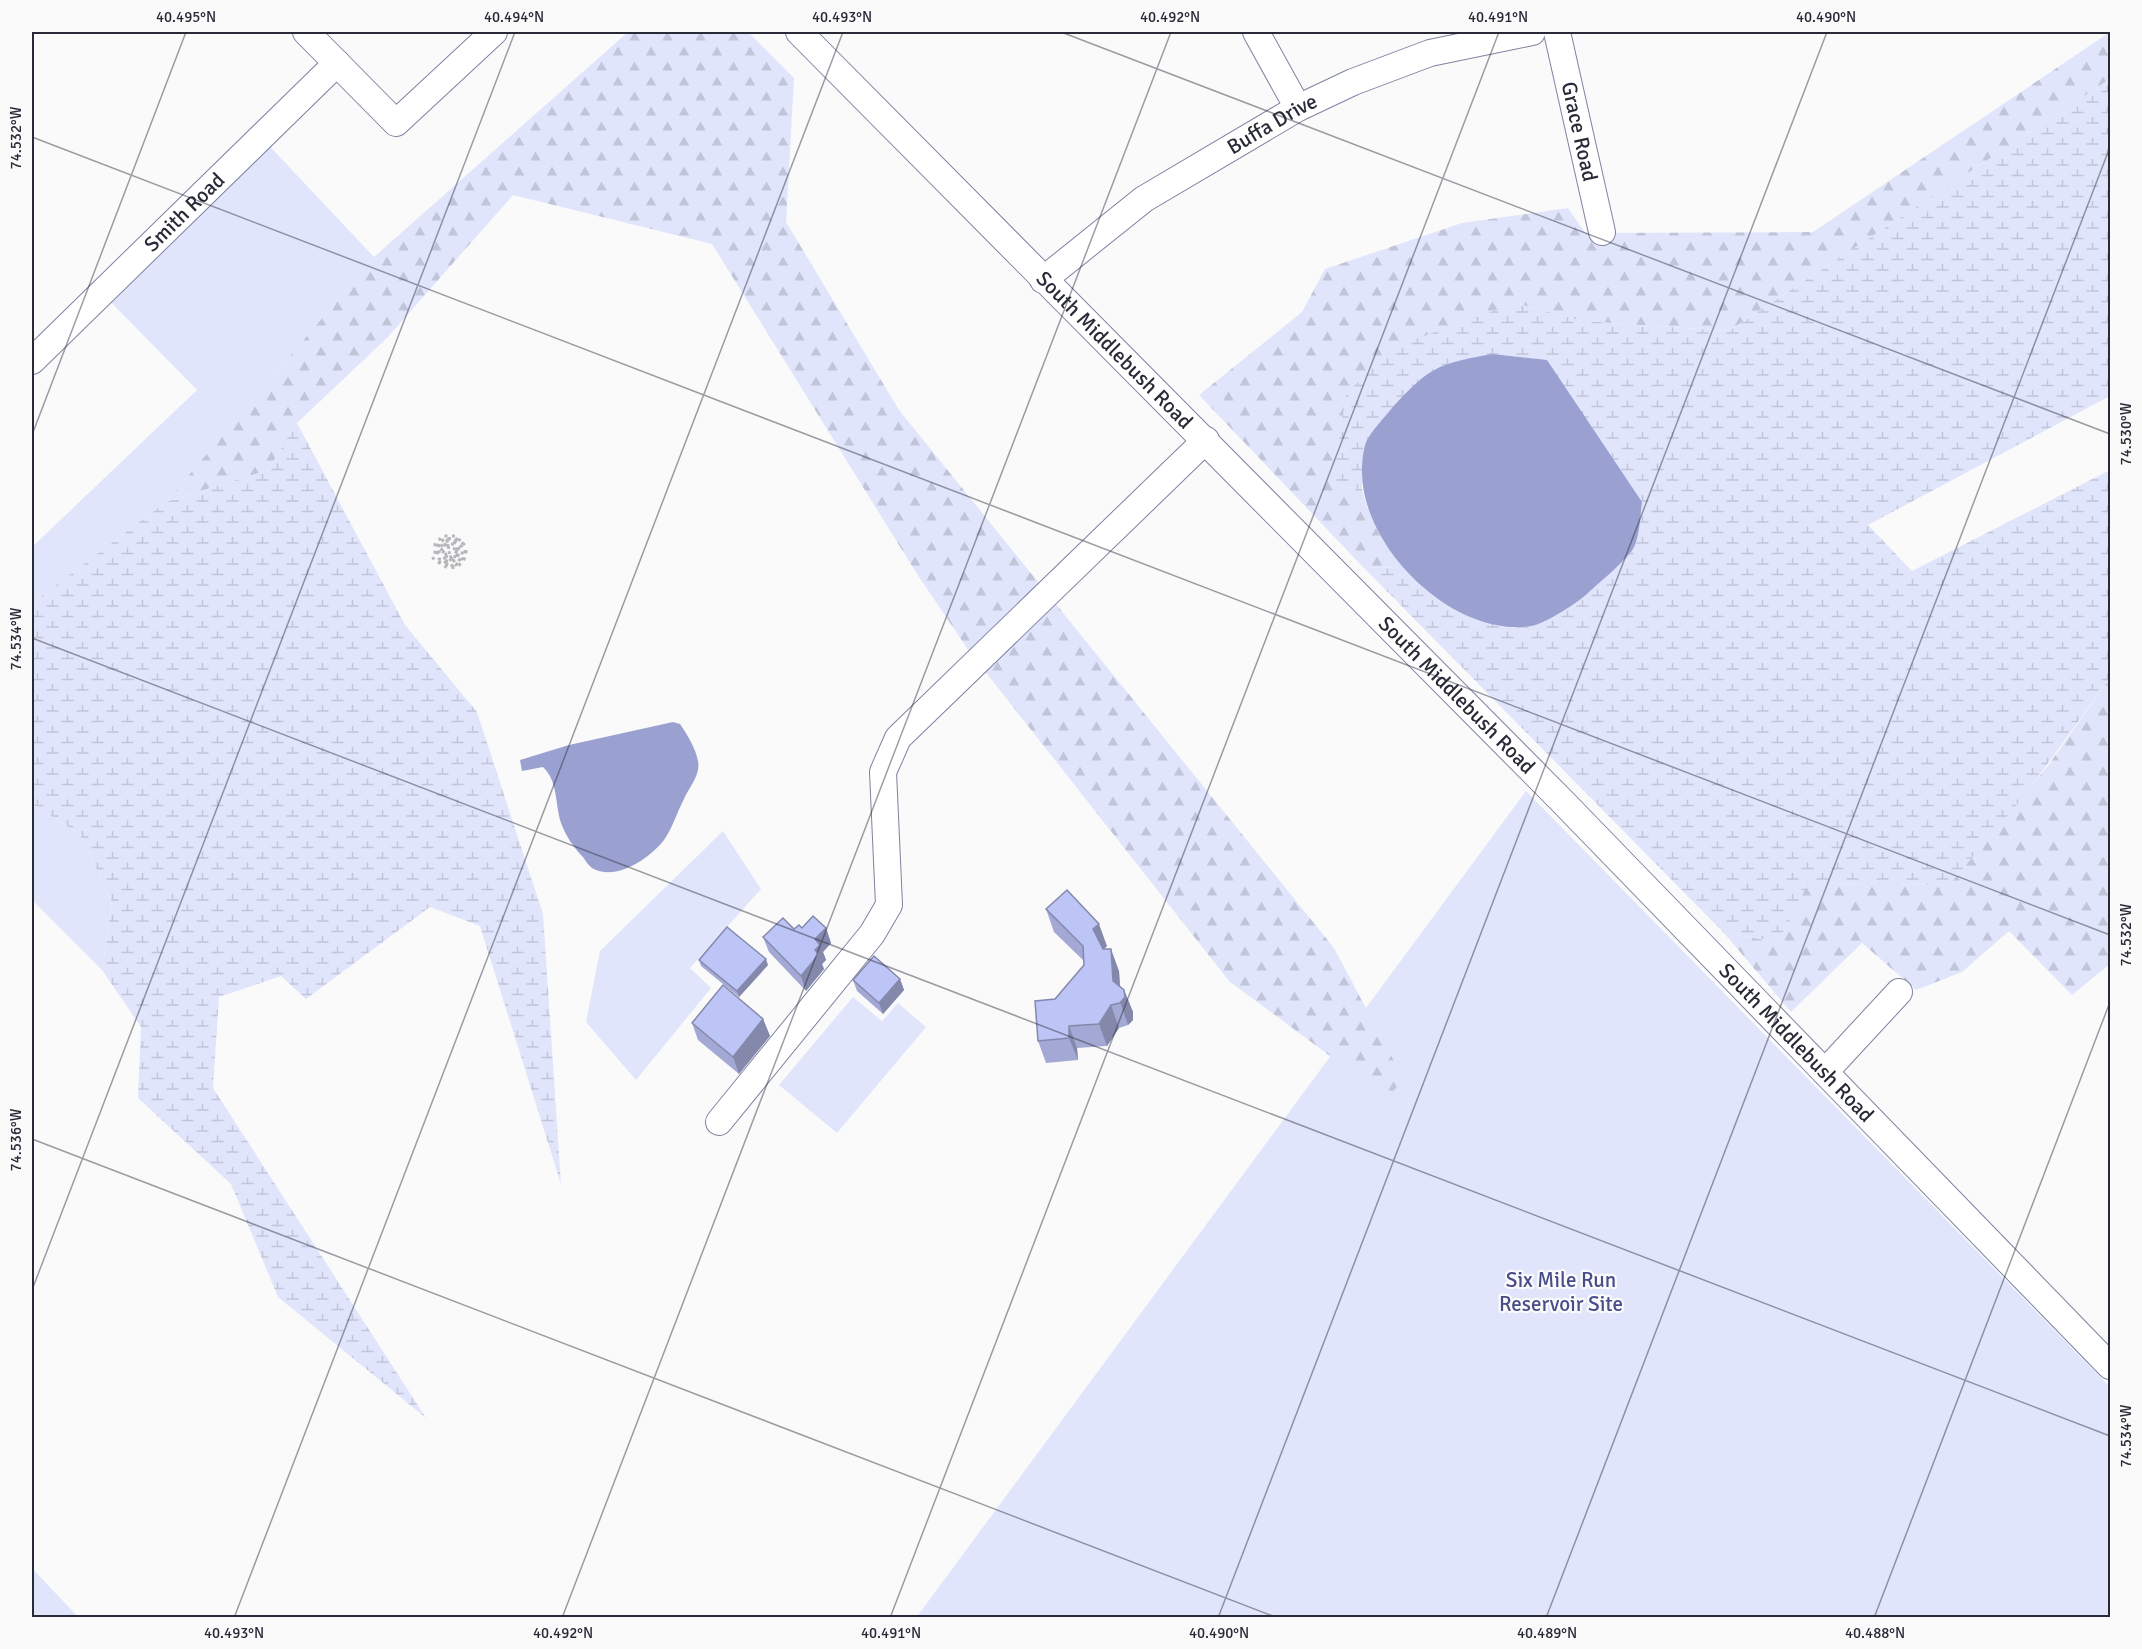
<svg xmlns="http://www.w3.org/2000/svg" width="2142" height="1649" font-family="Signika,sans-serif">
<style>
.green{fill:#e1e5fc}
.forest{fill:url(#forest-firs)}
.wetland{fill:url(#wetland-marsh)}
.water{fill:#9aa1d1}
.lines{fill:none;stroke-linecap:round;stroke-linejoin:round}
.minor-casing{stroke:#7e83a1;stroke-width:28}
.path{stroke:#b7b7bb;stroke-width:3;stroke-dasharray:3 4.5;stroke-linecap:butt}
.minor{stroke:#fff;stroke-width:26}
.wall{fill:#a3a9d4}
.shaded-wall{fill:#8489ac}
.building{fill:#bdc4f6;stroke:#8489ac;stroke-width:1.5}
.ticks{fill:none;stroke:#282a37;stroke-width:1.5;stroke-opacity:0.45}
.labels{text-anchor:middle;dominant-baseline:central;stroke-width:4.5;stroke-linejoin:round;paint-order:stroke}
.street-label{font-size:21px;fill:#282a37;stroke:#fafafa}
.park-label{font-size:21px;fill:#484d8a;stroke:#fafafa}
.neatline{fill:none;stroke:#282a37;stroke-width:2}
.ticks-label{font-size:15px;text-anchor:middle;fill:#282a37}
</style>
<defs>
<pattern id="forest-firs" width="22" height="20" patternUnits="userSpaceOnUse" patternTransform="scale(1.5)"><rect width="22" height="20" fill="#e1e5fc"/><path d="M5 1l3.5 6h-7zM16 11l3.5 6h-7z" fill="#c1c5d9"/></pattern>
<pattern id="wetland-marsh" width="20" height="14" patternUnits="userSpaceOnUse" patternTransform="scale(1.5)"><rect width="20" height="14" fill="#e1e5fc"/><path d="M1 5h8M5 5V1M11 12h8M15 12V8" fill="none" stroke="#c1c5d9"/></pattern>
</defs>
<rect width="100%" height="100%" fill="#fafafa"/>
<path class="green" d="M261 137 374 257 166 502 32 603V547L197 390 100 291Z
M1526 791 2110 1387V1617L916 1618Z
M32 804 80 834 112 902 102 970 32 900Z
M723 831 761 889 690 968 711 988 636 1080 586 1022 600 951Z
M853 997 882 1021 898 1003 926 1027 837 1133 779 1085Z
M32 1568 78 1617H32Z"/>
<path class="forest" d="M628 32H748L794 78 786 222 899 410 1334 948 1403 1078 1388 1099 1229 981 969 651 917 574 712 244 513 195 387 338 297 423 268 470 166 502 374 257Z
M2110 32V79L1729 331 1582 321 1516 303 1332 485 1362 489C1370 521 1382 543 1404 567L1364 568 1199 395 1302 312 1325 269 1462 223 1568 208 1585 233 1813 232Z
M2110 678V964L2072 995 2009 931 1962 972 1916 990 1862 943 1791 1012 1724 933 1779 942 1808 883 1949 885 2047 767Z"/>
<path class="wetland" d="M2110 79V396L1868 525 1912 571 2110 470V678L2025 795 1949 885 1808 883 1779 942 1724 933 1364 568 1404 567 1426 590 1563 385 1547 360 1362 463V489L1332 485 1346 393 1399 345 1516 303 1582 321 1729 331Z
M297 423 405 625 477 712 543 914 561 1184 480 926 430 907 306 999 281 976 219 997 213 1088 426 1418 278 1297 231 1184 138 1098 141 1027 102 970 112 902 80 834 32 804V603L166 502 268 470Z"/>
<path class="water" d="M1492 354 1547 360 1642 502C1640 516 1640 535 1634 547 1630 557 1599 583 1589 592 1579 602 1545 624 1531 626 1453 638 1361 547 1362 471 1362 462 1363 449 1367 440 1373 429 1384 418 1392 408 1430 367 1437 364 1492 354Z
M673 722 680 724C687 734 696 749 698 761 701 775 689 787 684 799 677 812 673 827 664 840 650 858 616 882 592 868 589 866 585 860 583 857 573 847 566 836 561 823 555 804 558 781 543 767L522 771 520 760 569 745Z"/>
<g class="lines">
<g class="minor-casing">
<g id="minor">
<path d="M306 32 396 123 494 32"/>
<path id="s1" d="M799 32 1561 800 2110 1366"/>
<path d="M1256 32 1298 108"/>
<path id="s2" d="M1557 32 1602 232"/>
<path id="s3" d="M1043 280 1144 199 1298 108 1353 82 1430 53 1532 32"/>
<path id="s4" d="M32 361 337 63"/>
<path d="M1825 1072 1899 992"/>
<path d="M719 1122 872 934 889 905 883 772 898 738 1206 440"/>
</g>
</g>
<path class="path" d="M432 559 437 556 438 547 443 540 436 546 435 556V544L443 536H455L464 544 455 538 445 539 455 541 462 547V556L456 565 463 558 466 548C467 560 460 568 448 568L436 561 453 566 439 559 451 562 456 560 460 551 456 543 446 541 439 548V554L445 544 443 552 447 547 455 549 447 545 448 543 456 545 459 553 454 559 457 551 452 557 445 556 452 559 448 561 442 556 451 552 448 553"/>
<use href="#minor" class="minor"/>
</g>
<path class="wall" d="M1046 909 1107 946 1104 949 1119 971 1120 986 1124 990 1133 1012V1020L1128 1025 1119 1028 1107 1046 1077 1048 1078 1060 1046 1063 1038 1041 1055 999 1084 965V961L1054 932Z
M802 928H826L831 943 823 952 826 960 822 964 824 969 806 991 769 952 763 937Z
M699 960 768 965 739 997 701 966Z
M900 979 904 990 883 1014 857 991 853 980Z
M763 1019 770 1036 739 1074 698 1040 692 1023Z"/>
<path class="shaded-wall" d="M1099 924 1107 946 1101 952 1093 929Z
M826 928 831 943 823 952 826 960 822 964 824 969 806 991 801 976 815 950V939Z
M1111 949 1119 971 1121 1002 1124 990 1133 1012V1020L1128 1025 1113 981Z
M766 959 768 965 739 997 737 991Z
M900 979 904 990 883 1014 879 1003Z
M1111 1005 1119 1028 1107 1046 1099 1024Z
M763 1019 770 1036 739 1074 733 1057Z
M1069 1026 1077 1048 1078 1060 1069 1038Z"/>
<path class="building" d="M1067 890 1099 924 1093 929 1103 949H1111L1113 981 1124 990 1125 997 1120 1003 1111 1005 1099 1024 1069 1026V1038L1038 1041 1035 1001 1055 999 1084 965 1083 946 1046 909Z
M813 916 826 928 815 939 820 945 815 950 819 954 801 976 763 937 783 918 794 929 799 925 802 928Z
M727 927 766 959 737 991 699 960Z
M874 956 900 979 879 1003 853 980Z
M723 985 763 1019 733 1057 692 1023Z"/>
<path class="ticks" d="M1061 32 2110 434M32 137 2110 935M32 435 186 32M32 638 2110 1436M32 1139 1278 1618M32 1290 515 32M234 1618 843 32M562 1618 1171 32M890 1618 1499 32M1218 1618 1827 32M1546 1618 2110 147M1874 1618 2110 1002"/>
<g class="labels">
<g class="street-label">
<text stroke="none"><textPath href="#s3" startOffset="278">Buffa Drive</textPath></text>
<text stroke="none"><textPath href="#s2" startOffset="102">Grace Road</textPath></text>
<text stroke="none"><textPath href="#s4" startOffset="213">Smith Road</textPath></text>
<text stroke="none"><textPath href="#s1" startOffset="448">South Middlebush Road</textPath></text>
<text stroke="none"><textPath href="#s1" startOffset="934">South Middlebush Road</textPath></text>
<text stroke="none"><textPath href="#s1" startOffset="1420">South Middlebush Road</textPath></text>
</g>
<g class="park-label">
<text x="1561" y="1280">Six Mile Run<tspan x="1561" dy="24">Reservoir Site</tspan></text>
</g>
</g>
<rect width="2142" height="1649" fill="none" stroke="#fafafa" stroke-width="66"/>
<rect x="33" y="33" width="2076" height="1583" class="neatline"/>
<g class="ticks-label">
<text x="186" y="22">40.495°N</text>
<text x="514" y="22">40.494°N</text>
<text x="842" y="22">40.493°N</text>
<text x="1170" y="22">40.492°N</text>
<text x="1498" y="22">40.491°N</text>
<text x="1826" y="22">40.490°N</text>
<text transform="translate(16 138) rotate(-90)" y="5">74.532°W</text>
<text transform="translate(2126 434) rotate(-90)" y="5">74.530°W</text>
<text transform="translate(16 639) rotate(-90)" y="5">74.534°W</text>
<text transform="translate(2126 935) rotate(-90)" y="5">74.532°W</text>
<text transform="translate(16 1140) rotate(-90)" y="5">74.536°W</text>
<text transform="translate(2126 1436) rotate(-90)" y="5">74.534°W</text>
<text x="234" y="1638">40.493°N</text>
<text x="563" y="1638">40.492°N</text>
<text x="891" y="1638">40.491°N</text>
<text x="1219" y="1638">40.490°N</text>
<text x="1547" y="1638">40.489°N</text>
<text x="1875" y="1638">40.488°N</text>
</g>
</svg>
